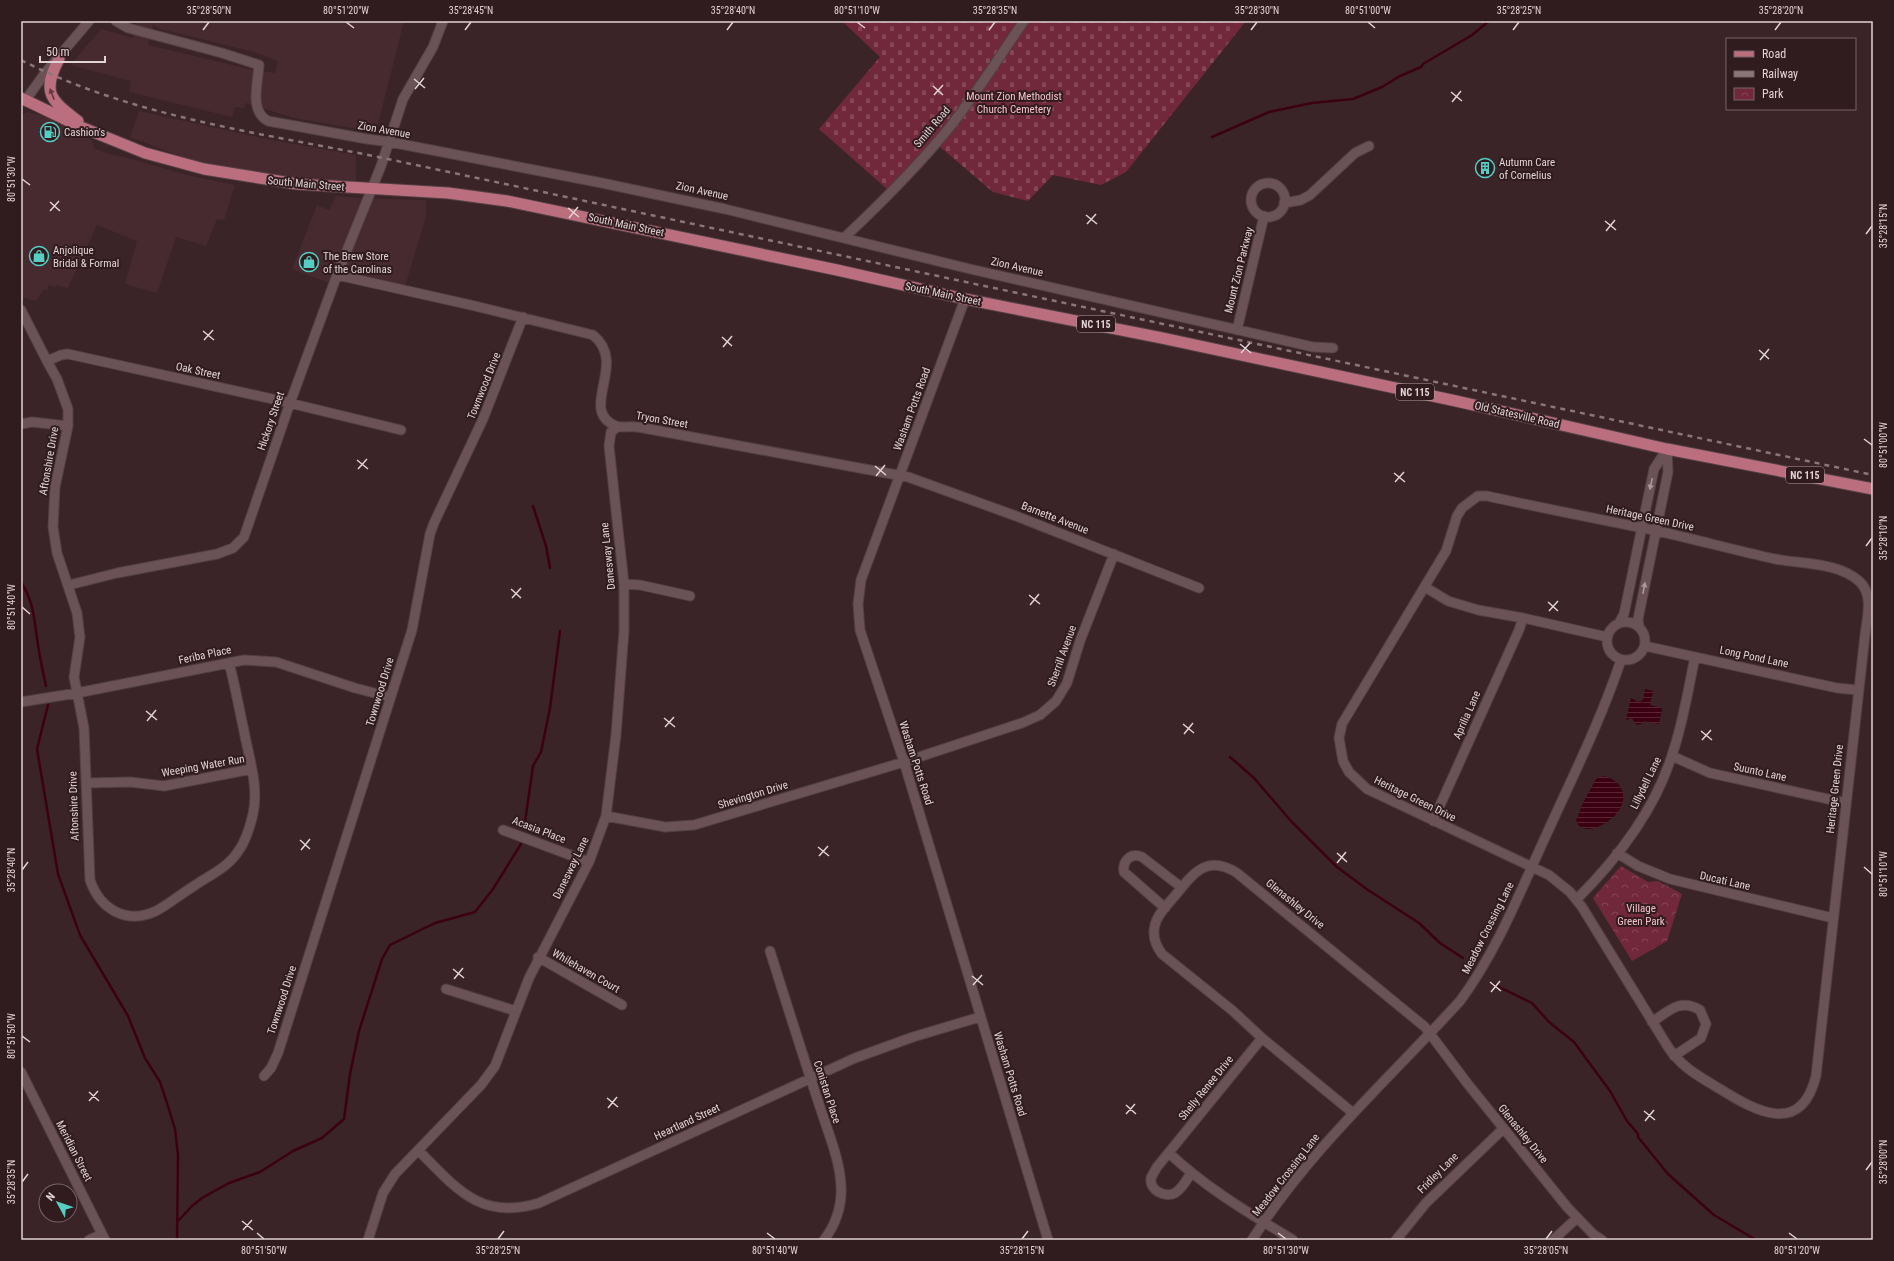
<svg xmlns="http://www.w3.org/2000/svg" width="1894" height="1261" font-family="'Roboto Condensed',sans-serif">
<style>
.built{fill:#472a30;fill-rule:evenodd}
.cemetery{fill:url(#cemetery-stones)}
.park{fill:url(#park-crowns)}
.water{fill:url(#water-rules)}
.lines{fill:none;stroke-linecap:round;stroke-linejoin:round}
.stream{stroke:#3c0013;stroke-width:2.5}
.minor-casing{stroke:#534044;stroke-width:11}
.major-casing{stroke:#534044;stroke-width:13}
.minor{stroke:#6b5256;stroke-width:9}
.major{stroke:#bb6e7e;stroke-width:11}
.rail{stroke:#89767a;stroke-width:2.5;stroke-dasharray:5 5;stroke-linecap:butt}
.oneway{fill:#613840}
.oneway2{fill:#ac989c}
.ticks{fill:none;stroke:#e1d2d5;stroke-width:1.5}
.labels{text-anchor:middle;dominant-baseline:central;stroke-width:4;stroke-linejoin:round;paint-order:stroke}
.shield{fill:#301b1f;stroke:#ac9b9e;stroke-width:1}
.shield-label{font-size:10px;font-weight:bold;fill:#e1d2d5}
.park-label{font-size:11px;fill:#f5c1ca;stroke:#301b1f}
.street-label{font-size:11px;fill:#e1d2d5;stroke:#301b1f}
.poi-label{font-size:11px;fill:#e1d2d5;stroke:#301b1f;text-anchor:start}
.neatline{fill:none;stroke:#e1d2d5;stroke-width:1.5}
.ticks-label{font-size:10px;text-anchor:middle;fill:#e1d2d5}
</style>
<defs>
<pattern id="cemetery-stones" width="16" height="16" patternUnits="userSpaceOnUse"><rect width="16" height="16" fill="#71283b"/><path d="M2 7V4a2 2 0 0 1 4 0v3zM10 15v-3a2 2 0 0 1 4 0v3z" fill="#854656"/></pattern>
<pattern id="park-crowns" width="20" height="18" patternUnits="userSpaceOnUse"><rect width="20" height="18" fill="#71283b"/><path d="M2 6a3 3 0 1 1 6 0M12 15a3 3 0 1 1 6 0" fill="none" stroke="#854656"/></pattern>
<pattern id="water-rules" width="6" height="5" patternUnits="userSpaceOnUse"><rect width="6" height="5" fill="#3c0013"/><path d="M0 2.5h6" fill="none" stroke="#582434"/></pattern>
</defs>
<rect width="100%" height="100%" fill="#3a2428"/>
<path class="built" d="M137 21H404L376 132 294 118 246 103 244 108 235 107 232 117 129 92 131 81 70 65 101 29 133 38ZM153 25 160 29 254 52 278 61 275 73 249 69 148 45Z
M139 111 266 139 356 155V183L311 181 258 175 188 159 130 137Z
M28 112 47 117 80 133 91 140 94 148 112 155 125 157 186 175 235 185 224 220 217 219 206 246 176 237 157 293 125 284 137 241 97 225 68 288 56 285 55 287 49 285 47 290 44 289 36 301 21 297V115Z
M336 196 360 198 426 200V217L405 286 346 272 335 267 329 283 292 269 317 205 329 210Z"/>
<path class="cemetery" d="M842 21H1246L1126 172 1101 185 1053 175 1028 201 993 192 933 141 887 189 819 129 880 57Z"/>
<path class="park" d="M1621 866 1648 882 1658 881 1682 894 1667 941 1632 961 1593 898Z"/>
<path class="water" d="M1645 689 1653 691 1650 705 1662 708 1659 724 1644 721 1641 724 1637 725 1634 722 1632 718 1626 720 1631 698 1638 702 1643 700Z
M1603 776C1622 779 1630 798 1617 813 1609 824 1583 838 1576 821L1582 805 1596 779Z"/>
<g class="lines">
<path class="stream" d="M1212 137 1269 112 1312 103 1353 99 1382 87 1400 76 1421 67 1423 64 1472 35 1489 21
M533 506 546 546 550 568
M21 582C35 604 34 621 38 645 40 659 43 672 46 686
M48 705 37 749 58 874 80 935 128 1016 145 1058 160 1082 167 1103 175 1129 178 1155 177 1240
M1230 757 1254 778 1291 821 1337 867 1368 890 1419 923 1440 943 1463 958
M524 829 533 766 541 752 550 708 560 631
M1493 984 1532 1003 1549 1022 1574 1042 1610 1091 1627 1121 1638 1134V1137L1668 1174 1714 1215 1756 1240
M178 1221 192 1206 202 1198 229 1183 260 1172 293 1151 322 1138 344 1119 350 1074 359 1031 382 959 390 945 435 923 475 912 493 889 521 844"/>
<g class="minor-casing">
<path id="minor" d="M116 21 128 28 222 53 259 65C258 83 249 111 268 121L367 139 390 142 602 183 725 209 970 269 1313 347 1333 348
M25 101 45 73 89 21
M1251 200a17 17 0 1 1 34 0a17 17 0 1 1-34 0Z
M1284 203 1301 200 1310 195 1355 153 1369 146
M844 238C879 205 919 165 949 128 976 94 999 57 1024 21
M337 275 475 306 593 335C629 364 577 410 616 426 621 428 632 426 638 427L908 477 1016 516 1199 588
M965 299 861 580 858 604 860 630 904 762 1048 1240
M21 310 47 361 61 355 68 354 277 400 401 430
M1237 330 1264 216
M47 361 57 379 68 409V426L55 487 53 527 57 553 77 613 80 637 74 677 84 728 90 880C100 909 126 925 156 911 169 904 181 894 194 886 208 876 227 868 237 853 245 843 250 827 253 814 259 787 249 758 244 731 239 708 235 685 229 663
M21 424 32 422 68 426
M1478 496H1487C1542 508 1598 519 1653 530 1694 539 1734 550 1775 559 1801 564 1837 562 1859 581 1874 594 1867 618 1865 635L1816 1076C1801 1136 1757 1112 1720 1089 1700 1077 1681 1067 1668 1047L1582 907 1570 892 1549 875 1367 789 1349 772 1343 761 1339 738 1342 724 1446 551 1457 516 1462 508Z
M624 584 640 585 690 596
M69 585 117 573 217 554 233 548 244 537 290 403 337 275 381 166 403 99 433 47 443 21
M1425 587 1448 601 1478 610 1523 618 1607 637
M1607 641a19 19 0 1 1 38 0a19 19 0 1 1-38 0Z
M1619 623 1624 614 1654 469 1667 449
M1639 627 1638 619 1668 472 1667 449
M1645 646 1837 688 1858 690
M21 702 77 693 244 660 276 662 355 688 390 697
M1672 756 1710 773 1846 803
M86 783 130 782 164 786 252 769
M606 816 665 827 694 825 904 762 1022 723 1040 715 1056 701 1067 683 1080 641 1114 554
M1433 821 1519 630 1523 618
M503 830 589 862
M1617 853 1638 866 1670 879 1833 918
M1577 899C1617 859 1655 810 1672 755 1683 724 1688 690 1695 657
M1165 908 1124 872C1122 861 1131 852 1142 857L1181 887
M770 951C786 1002 802 1053 819 1104 827 1130 840 1159 841 1186 842 1205 836 1224 824 1240
M538 957 622 1005
M446 989 516 1011
M1652 1022C1669 1011 1680 998 1700 1010L1706 1024 1701 1038 1674 1056
M21 1072 105 1240
M264 1076 271 1068 278 1053 412 630 430 534 434 523 483 419 523 317
M1353 1113 1262 1038 1233 1011 1162 954C1156 946 1152 936 1155 925 1157 915 1167 905 1174 897 1192 875 1206 853 1237 873L1425 1027 1467 1083 1567 1207 1593 1234 1602 1240
M418 1150C456 1188 480 1221 539 1203L855 1058 913 1037 980 1017
M1169 1153C1206 1188 1249 1213 1293 1240
M1191 1173C1187 1180 1182 1189 1175 1193 1166 1198 1149 1191 1151 1178 1152 1175 1155 1171 1157 1167L1262 1038
M89 1240 102 1234
M368 1240 383 1193 395 1174 481 1085 495 1066 529 978 589 862 606 816 616 735 624 631V584L609 446 611 432 617 427
M1252 1240C1309 1150 1389 1079 1460 1001 1496 952 1518 897 1543 842 1570 782 1600 723 1621 660
M1396 1240 1426 1203 1503 1129
M1553 1240 1577 1218"/>
</g>
<g class="major-casing">
<path id="major" d="M59 59C41 93 51 100 78 121
M21 98 81 127 145 153 204 169 297 184 448 193 507 201 837 270 965 299 1162 338 1456 401 1667 449 1873 489"/>
</g>
<use href="#minor" class="minor"/>
<use href="#major" class="major"/>
<path class="rail" d="M21 60C132 117 262 133 383 158L1873 475"/>
</g>
<defs><path id="oneway-solid" d="M-6-.8H1V-3.2L6.5 0L1 3.2V.8H-6Z"/></defs>
<use class="oneway" href="#oneway-solid" transform="translate(52 94) rotate(-111)"/>
<g class="oneway2">
<use href="#oneway-solid" transform="translate(1651 484) rotate(102)"/>
<use href="#oneway-solid" transform="translate(1644 588) rotate(-79)"/>
</g>
<path class="ticks" d="M346 22 354 28M857 22 865 28M1368 22 1375 28M203 30 209 22M465 30 471 22M727 30 733 22M989 30 995 22M1251 30 1257 22M1513 30 1519 22M1775 30 1781 22M414 79 425 88M933 86 943 95M415 89 424 78M1451 92 1462 101M934 95 943 85M1452 102 1461 91M22 179 30 185M50 202 60 211M568 208 579 217M50 211 59 201M1086 215 1097 224M569 218 578 207M1605 221 1616 230M1087 224 1096 214M1606 231 1615 220M1866 234 1872 226M203 331 214 340M722 337 732 346M204 340 213 330M1240 344 1251 353M723 347 732 336M1759 350 1769 359M1241 353 1250 343M1760 360 1769 349M1864 439 1872 445M357 460 368 469M875 466 886 475M358 469 367 459M1394 473 1405 482M876 476 885 465M1395 482 1404 472M1866 546 1872 538M511 589 521 598M1029 595 1040 604M512 598 521 588M1548 602 1558 611M1030 605 1039 594M22 607 30 614M1549 611 1558 601M146 711 157 720M664 718 675 727M147 721 156 710M1183 724 1194 733M665 727 674 717M1701 731 1712 740M1184 734 1193 723M1702 740 1711 730M300 840 310 849M818 847 829 856M301 850 310 839M1337 853 1347 862M819 856 828 846M1337 863 1346 852M1864 867 1872 874M22 870 28 862M453 969 464 978M972 976 983 985M454 979 463 968M1490 982 1501 991M973 985 982 975M1491 992 1500 981M22 1036 30 1042M89 1092 99 1101M607 1098 618 1107M89 1101 98 1091M1126 1105 1136 1114M608 1108 617 1097M1644 1111 1655 1120M1126 1114 1135 1104M1645 1121 1654 1110M1866 1170 1872 1162M22 1182 28 1174M242 1221 253 1230M243 1230 252 1220M257 1233 264 1239M767 1233 775 1239M1278 1233 1286 1239M1789 1233 1797 1239M498 1239 504 1231M1022 1239 1028 1231M1546 1239 1552 1231"/>
<defs>
<g id="fuel-ring" transform="scale(1)"><circle r="9.5" fill="#301b1f" stroke="#56cec3" stroke-width="1.5"/><path d="M-5.5-6h7V0h2V4h1.3V-2.5L3-4.5l.8-.8L6-3V5H2.5V1h-1V6h-7ZM-4.2-4.7v3.2H.2V-4.7Z" fill="#56cec3"/></g>
<g id="building-ring" transform="scale(1)"><circle r="9.5" fill="#301b1f" stroke="#56cec3" stroke-width="1.5"/><path d="M-4-6H4V6H1V3H-1V6H-4ZM-2.5-4.3h1.7v1.8h-1.7ZM.8-4.3h1.7v1.8H.8ZM-2.5-1h1.7V.8h-1.7ZM.8-1h1.7V.8H.8Z" fill="#56cec3"/></g>
<g id="shop-ring" transform="scale(1)"><circle r="9.5" fill="#301b1f" stroke="#56cec3" stroke-width="1.5"/><path d="M-5-2.5h2.3a2.7 3.5 0 0 1 5.4 0H5L5.5 6h-11ZM-1.5-2.5h3a1.5 2.3 0 0 0-3 0Z" fill="#56cec3"/></g>
</defs>
<g fill-rule="evenodd">
<use href="#fuel-ring" x="50" y="132"/>
<use href="#building-ring" x="1485" y="168"/>
<use href="#shop-ring" x="39" y="256"/>
<use href="#shop-ring" x="309" y="262"/>
</g>
<g class="labels">
<g class="shield">
<rect x="1077" y="316" width="38" height="16" rx="3"/>
<rect x="1396" y="384" width="38" height="16" rx="3"/>
<rect x="1786" y="467" width="38" height="16" rx="3"/>
</g>
<g class="shield-label">
<text x="1096" y="324">NC 115</text>
<text x="1415" y="392">NC 115</text>
<text x="1805" y="475">NC 115</text>
</g>
<g class="park-label">
<text x="1014" y="96">Mount Zion Methodist<tspan x="1014" dy="13">Church Cemetery</tspan></text>
<text x="1641" y="908">Village<tspan x="1641" dy="13">Green Park</tspan></text>
</g>
<g class="street-label">
<text transform="translate(932 127) rotate(-50)">Smith Road</text>
<text transform="translate(384 130) rotate(10)">Zion Avenue</text>
<text transform="translate(306 184) rotate(5)">South Main Street</text>
<text transform="translate(702 191) rotate(12)">Zion Avenue</text>
<text transform="translate(626 225) rotate(12)">South Main Street</text>
<text transform="translate(1017 267) rotate(13)">Zion Avenue</text>
<text transform="translate(1239 270) rotate(-76)">Mount Zion Parkway</text>
<text transform="translate(943 294) rotate(12)">South Main Street</text>
<text transform="translate(198 371) rotate(12)">Oak Street</text>
<text transform="translate(484 386) rotate(-68)">Townwood Drive</text>
<text transform="translate(912 409) rotate(-70)">Washam Potts Road</text>
<text transform="translate(1517 415) rotate(13)">Old Statesville Road</text>
<text transform="translate(662 420) rotate(10)">Tryon Street</text>
<text transform="translate(271 421) rotate(-71)">Hickory Street</text>
<text transform="translate(49 461) rotate(-80)">Aftonshire Drive</text>
<text transform="translate(1055 518) rotate(21)">Barnette Avenue</text>
<text transform="translate(1650 518) rotate(12)">Heritage Green Drive</text>
<text transform="translate(608 556) rotate(-96)">Danesway Lane</text>
<text transform="translate(205 655) rotate(-12)">Feriba Place</text>
<text transform="translate(1062 656) rotate(-70)">Sherrill Avenue</text>
<text transform="translate(1754 657) rotate(12)">Long Pond Lane</text>
<text transform="translate(380 692) rotate(-73)">Townwood Drive</text>
<text transform="translate(1467 715) rotate(-66)">Aprilia Lane</text>
<text transform="translate(916 763) rotate(72)">Washam Potts Road</text>
<text transform="translate(203 766) rotate(-10)">Weeping Water Run</text>
<text transform="translate(1760 772) rotate(12)">Suunto Lane</text>
<text transform="translate(1646 783) rotate(-64)">Lillydell Lane</text>
<text transform="translate(1835 789) rotate(-84)">Heritage Green Drive</text>
<text transform="translate(753 795) rotate(-17)">Shevington Drive</text>
<text transform="translate(1415 799) rotate(26)">Heritage Green Drive</text>
<text transform="translate(74 806) rotate(-92)">Aftonshire Drive</text>
<text transform="translate(539 830) rotate(21)">Acasia Place</text>
<text transform="translate(571 868) rotate(-64)">Danesway Lane</text>
<text transform="translate(1725 881) rotate(13)">Ducati Lane</text>
<text transform="translate(1295 904) rotate(39)">Glenashley Drive</text>
<text transform="translate(1488 928) rotate(-63)">Meadow Crossing Lane</text>
<text transform="translate(586 971) rotate(30)">Whilehaven Court</text>
<text transform="translate(282 1000) rotate(-72)">Townwood Drive</text>
<text transform="translate(1010 1074) rotate(73)">Washam Potts Road</text>
<text transform="translate(1206 1088) rotate(-51)">Shelly Renee Drive</text>
<text transform="translate(827 1092) rotate(72)">Conistan Place</text>
<text transform="translate(687 1122) rotate(-25)">Heartland Street</text>
<text transform="translate(1523 1134) rotate(51)">Glenashley Drive</text>
<text transform="translate(74 1151) rotate(63)">Meridian Street</text>
<text transform="translate(1438 1173) rotate(-45)">Fridley Lane</text>
<text transform="translate(1286 1175) rotate(-52)">Meadow Crossing Lane</text>
</g>
<g class="poi-label">
<text x="64" y="132">Cashion's</text>
<text x="1499" y="162">Autumn Care<tspan x="1499" dy="13">of Cornelius</tspan></text>
<text x="53" y="250">Anjolique<tspan x="53" dy="13">Bridal &amp; Formal</tspan></text>
<text x="323" y="256">The Brew Store<tspan x="323" dy="13">of the Carolinas</tspan></text>
</g>
</g>
<rect width="1894" height="1261" fill="none" stroke="#301b1f" stroke-width="44"/>
<rect x="1726" y="38" width="130" height="72" fill="#301b1f" stroke="#776468"/>
<rect x="1734" y="51" width="20" height="6" fill="#bb6e7e" stroke="#776468"/>
<text x="1762" y="58" font-size="12" fill="#e1d2d5">Road</text>
<rect x="1734" y="71" width="20" height="6" fill="#89767a" stroke="#776468"/>
<text x="1762" y="78" font-size="12" fill="#e1d2d5">Railway</text>
<rect x="1734" y="88" width="20" height="12" fill="url(#park-crowns)" stroke="#776468"/>
<text x="1762" y="98" font-size="12" fill="#e1d2d5">Park</text>
<g transform="translate(58 1203) rotate(310)"><circle r="19" fill="#301b1f" stroke="#776468"/>
<path d="M0-3L7 15L0 10L-7 15Z" fill="#56cec3"/>
<text y="-6" font-size="11" font-weight="bold" text-anchor="middle" fill="#e1d2d5">N</text>
</g>
<path d="M40 56v6h65v-6" fill="none" stroke="#e1d2d5" stroke-width="2"/>
<text x="46" y="56" font-size="12" fill="#e1d2d5" stroke="#301b1f" stroke-width="3" paint-order="stroke">50 m</text>
<rect x="22" y="22" width="1850" height="1217" class="neatline"/>
<g class="ticks-label">
<text x="209" y="14">35°28'50"N</text>
<text x="346" y="14">80°51'20"W</text>
<text x="471" y="14">35°28'45"N</text>
<text x="733" y="14">35°28'40"N</text>
<text x="857" y="14">80°51'10"W</text>
<text x="995" y="14">35°28'35"N</text>
<text x="1257" y="14">35°28'30"N</text>
<text x="1368" y="14">80°51'00"W</text>
<text x="1519" y="14">35°28'25"N</text>
<text x="1781" y="14">35°28'20"N</text>
<text transform="translate(11 179) rotate(-90)" y="4">80°51'30"W</text>
<text transform="translate(1883 226) rotate(-90)" y="4">35°28'15"N</text>
<text transform="translate(1883 445) rotate(-90)" y="4">80°51'00"W</text>
<text transform="translate(1883 538) rotate(-90)" y="4">35°28'10"N</text>
<text transform="translate(11 607) rotate(-90)" y="4">80°51'40"W</text>
<text transform="translate(11 870) rotate(-90)" y="4">35°28'40"N</text>
<text transform="translate(1883 874) rotate(-90)" y="4">80°51'10"W</text>
<text transform="translate(11 1036) rotate(-90)" y="4">80°51'50"W</text>
<text transform="translate(1883 1162) rotate(-90)" y="4">35°28'00"N</text>
<text transform="translate(11 1182) rotate(-90)" y="4">35°28'35"N</text>
<text x="264" y="1254">80°51'50"W</text>
<text x="498" y="1254">35°28'25"N</text>
<text x="775" y="1254">80°51'40"W</text>
<text x="1022" y="1254">35°28'15"N</text>
<text x="1286" y="1254">80°51'30"W</text>
<text x="1546" y="1254">35°28'05"N</text>
<text x="1797" y="1254">80°51'20"W</text>
</g>
</svg>
